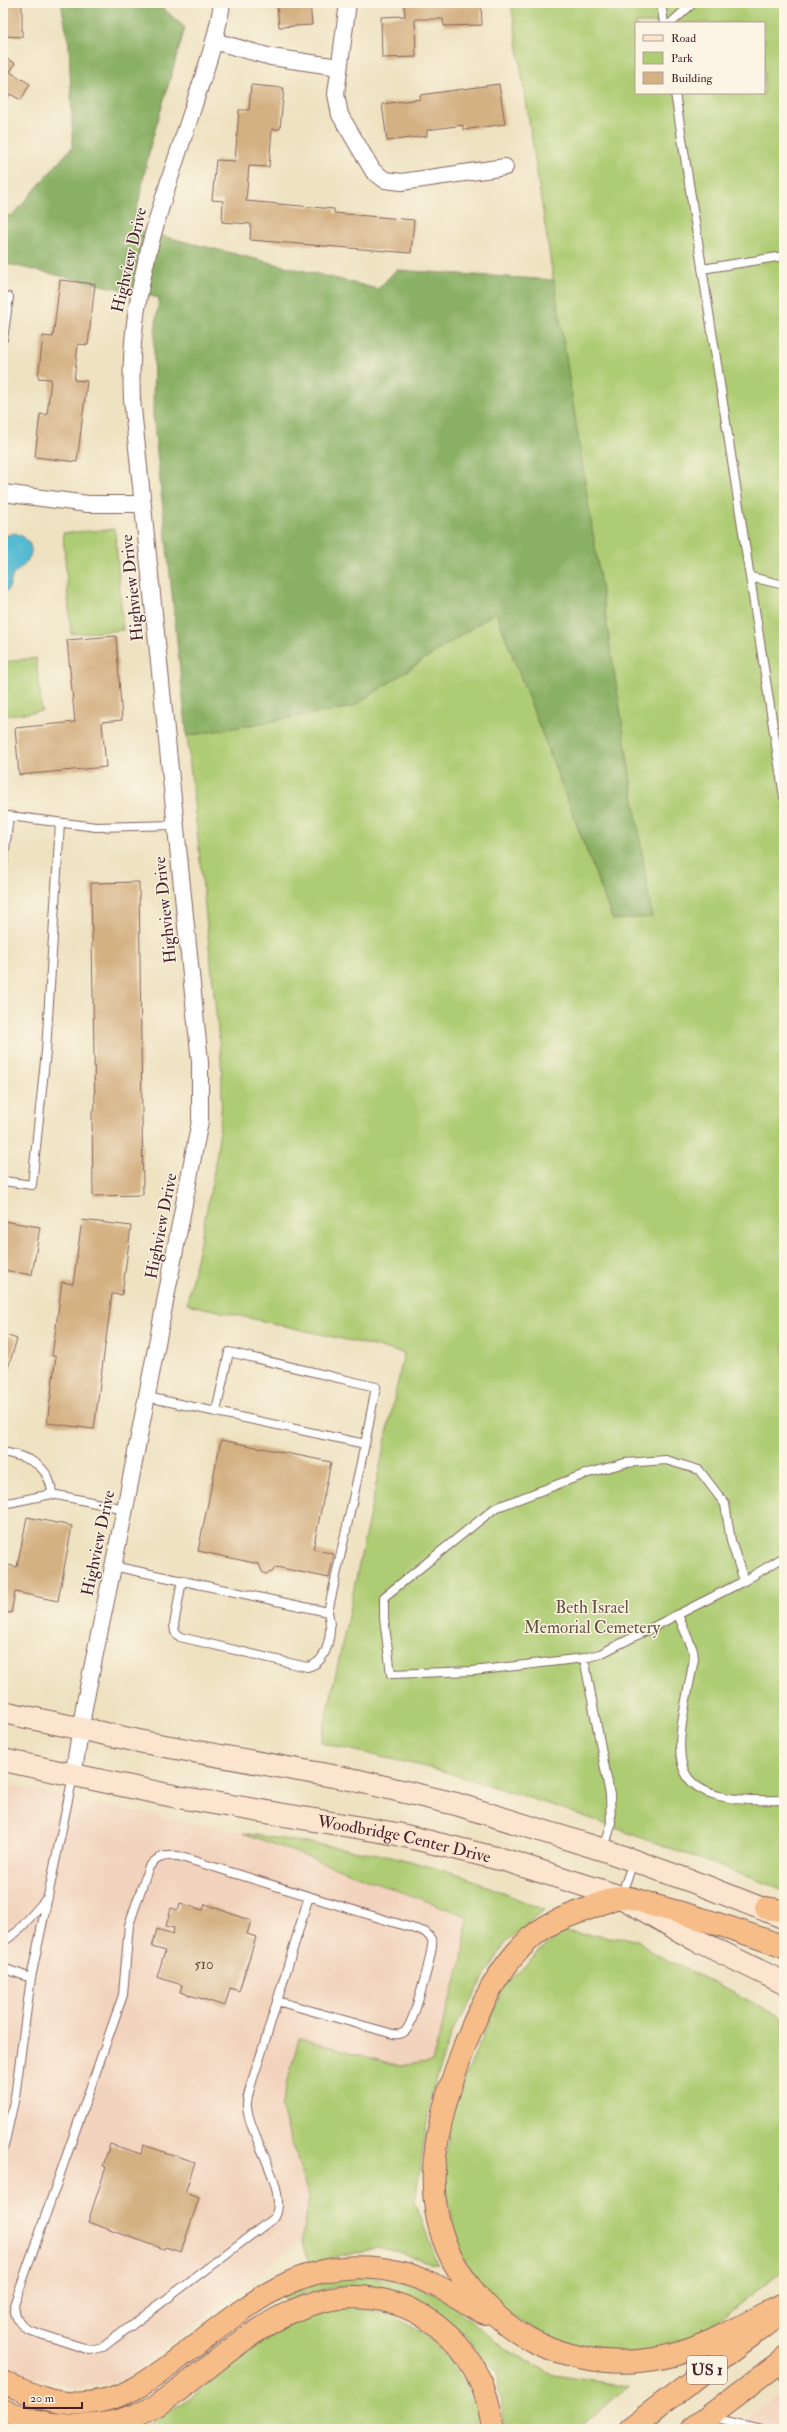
<svg xmlns="http://www.w3.org/2000/svg" width="787" height="2432" font-family="'IM FELL Double Pica',serif">
<style>
.built{fill:#f2d4be}
.green{fill:#aecc73;stroke:#7c764f;fill-rule:evenodd}
.forest{fill:#8ab065;stroke:#6a6848}
.water{fill:#53bad1;stroke:#4e6c7e}
.building{fill:#d4b183}
.lines{fill:none;stroke-linecap:round;stroke-linejoin:round}
.lane-casing{stroke:#836360;stroke-width:10}
.street-casing{stroke:#836360;stroke-width:18}
.secondary-casing{stroke:#836360;stroke-width:24}
.highway-casing{stroke:#836360;stroke-width:24}
.lane{stroke:#fff;stroke-width:8}
.street{stroke:#fff;stroke-width:16}
.secondary{stroke:#fce5cf;stroke-width:22}
.highway{stroke:#f7bd88;stroke-width:22}
.labels{text-anchor:middle;dominant-baseline:central;stroke-width:3;stroke-linejoin:round;paint-order:stroke}
.number-label{font-size:15px;fill:#6c4441}
.shield{fill:#fcf5e5;stroke:#7f5f63;stroke-width:1}
.shield-label{font-size:16px;font-weight:bold;fill:#4a1f2b}
.street-label{font-size:17px;fill:#4a1f2b;stroke:#fcf5e5}
.park-label{font-size:17px;fill:#685341;stroke:#fcf5e5}
</style>
<rect width="100%" height="100%" fill="#fcf5e5"/>
<filter id="ink" filterUnits="userSpaceOnUse"><feTurbulence type="fractalNoise" baseFrequency=".025" numOctaves="2"/><feDisplacementMap in="SourceGraphic" scale="8" xChannelSelector="R" yChannelSelector="G"/><feConvolveMatrix kernelMatrix="1 2 1 2 8 2 1 2 1" color-interpolation-filters="sRGB"/></filter>
<filter id="wash" filterUnits="userSpaceOnUse"><feTurbulence type="fractalNoise" baseFrequency=".012" numOctaves="4" result="noise"/><feDisplacementMap in="SourceGraphic" scale="16" xChannelSelector="R" yChannelSelector="G"/><feGaussianBlur stdDeviation="0.9" result="paint"/><feColorMatrix in="noise" values="0 0 0 0 0 0 0 0 0 0 0 0 0 0 0 0 0 1.4 0 .05"/><feComposite in="paint" operator="in"/></filter>
<g filter="url(#wash)">
<rect width="100%" height="100%" fill="#eee2c1"/>
<path class="built" d="M3 1783 82 1801 243 1833 467 1916 464 1952 432 2061 400 2066 299 2038 281 2107 309 2198 301 2240 123 2381 72 2388 3 2367Z
M784 2389V2429H734Z"/>
<path class="green" d="M511 3H784V1890L558 1807 439 1770 321 1743 404 1353 187 1304C202 1224 227 1142 221 1060L187 736 352 707 496 612 613 920 651 917ZM636 23H764V93H636Z
M115 529 123 630 71 634 63 533Z
M36 658 42 711 3 716V662Z
M243 1833 391 1856 461 1875 544 1910 506 1942 451 2033 432 2091 415 2202 438 2265 379 2247 309 2264 301 2240 309 2198 281 2107 299 2038 400 2066 432 2061 464 1952 467 1916Z
M560 1932 638 1940 651 1952 784 2018V2270L696 2337 634 2354 563 2345 500 2309 457 2252 442 2167 458 2094 504 1986Z
M370 2276 423 2288 449 2303 503 2347 553 2375 628 2386 577 2429H504L497 2373 463 2334 444 2318 386 2290 349 2286 327 2288 303 2294 285 2301 283 2295 321 2281Z
M348 2307 389 2314 425 2334 448 2357 479 2406 477 2429H141L194 2395 263 2342 303 2317Z"/>
<path class="forest" d="M61 3H157L185 28 150 147 133 229 378 289 396 270 554 280 652 917 613 920 496 612 352 707 187 736 153 414 154 341 159 298 3 263V215L12 216 73 146 69 44Z"/>
<path class="water" d="M14 533C30 537 37 551 25 564 22 568 16 571 13 575 11 580 10 586 8 590L3 593V537Z"/>
<g id="blocks">
<path class="building" d="M3 3H22V37L3 36Z
M277 3H310L312 25 279 27Z
M404 3H481L482 25 444 26 443 19H415L416 57 382 58 381 17 405 16Z
M3 57 15 63 10 72 30 84 21 100 10 94 3 106Z
M499 84 505 124 463 130V125L427 130V136L387 141 382 104 420 99V95Z
M251 85 284 88 280 129H272L269 167 249 166 246 201 334 209V213L414 220 411 253 250 240 251 224 222 222 223 201 212 200 216 160 235 161 239 110H249Z
M60 280 95 284 88 345 78 344 74 380 87 381 77 462 35 457 40 414 47 415 51 379 38 378 43 336 53 337Z
M116 636 122 720 102 722 106 767 19 775 15 728 75 722 67 640Z
M139 882 143 1195 93 1196 92 1111 95 1110 91 883Z
M82 1220 131 1226 122 1295 112 1294 94 1429 47 1423 56 1356H52L62 1282 73 1284Z
M3 1221 40 1227 32 1275 3 1270Z
M3 1334 17 1339 3 1384Z
M221 1440 331 1462 313 1549 334 1554 329 1578 276 1567 272 1572 266 1574 262 1572 259 1564 198 1551Z
M27 1517 72 1526 58 1601 15 1592 11 1613 3 1612V1564L17 1567Z
M180 1903 203 1910 205 1904 251 1921 247 1934 256 1937 239 1991 230 1988 225 2006 180 1992 182 1985 157 1977 165 1951 152 1947 157 1929 173 1934 174 1928 166 1926 171 1908 178 1910Z
M110 2144 141 2154 143 2145 195 2162 185 2193 199 2198 181 2252 165 2247 164 2249 88 2222 106 2167 103 2166Z"/>
</g>
</g>
<g filter="url(#ink)">
<use href="#blocks" fill-opacity="0" stroke="#836360" stroke-width="1"/>
<g class="lines">
<g class="lane-casing">
<path id="lane" d="M661 3 664 23
M671 23 693 3
M675 93 784 797
M702 269 784 256
M3 339 9 297
M751 577 784 585
M3 866 9 816 96 827 176 825
M3 1181 32 1185 46 1051 60 823
M216 1412 229 1352 376 1387 365 1444
M3 1452C29 1457 50 1465 52 1494
M3 1504 52 1494 125 1509
M113 1566 328 1612 365 1444 147 1397
M182 1580 174 1625 175 1632 180 1637 307 1667C329 1663 333 1630 328 1612
M744 1581 731 1541 725 1504 699 1470 666 1460 625 1463 585 1474 495 1508 384 1597V1618L391 1674 473 1671 584 1658 600 1654 744 1581 784 1557
M678 1615 693 1650 694 1659C675 1759 655 1805 784 1800
M584 1658 610 1795 611 1825 604 1849
M621 1896 633 1862
M3 1942 18 1931 48 1897
M3 1968 31 1978
M277 2001 393 2034C398 2035 404 2034 407 2029 414 2020 435 1947 432 1939L425 1932 178 1856C164 1855 155 1857 148 1869L129 1925 123 1995 14 2305C15 2316 18 2323 28 2330L90 2350 103 2347 275 2217C289 2189 250 2138 247 2107 246 2093 258 2065 262 2051 278 1999 293 1948 309 1896
M3 2150 15 2097 31 1978 73 1776
M782 2363 784 2378
M712 2418 761 2429"/>
</g>
<g class="street-casing">
<path id="street" d="M348 3 336 94 340 115 373 171 385 180 402 182 505 167
M214 41 271 57 339 67
M3 493 88 504H142
M73 1776 85 1702 125 1509 200 1121V1062L132 399C127 294 161 206 193 108 204 73 217 39 222 3"/>
</g>
<g class="secondary-casing">
<g id="secondary">
<path d="M3 1712 148 1743 355 1780 456 1804 604 1850 702 1885 783 1917"/>
<path id="s1" d="M3 1760 178 1797 397 1834 508 1861 621 1897 696 1940 784 1983"/>
</g>
</g>
<g class="highway-casing">
<path id="highway" d="M766 1908 784 1911
M784 1947C741 1931 699 1917 655 1906 645 1903 631 1896 621 1897 610 1898 597 1906 587 1909 569 1916 549 1922 533 1936 499 1965 478 2009 463 2050 432 2133 412 2219 475 2293 492 2313 512 2332 537 2343 578 2361 620 2367 665 2357 706 2348 746 2323 784 2304
M3 2382C30 2394 56 2406 87 2403 123 2400 150 2381 178 2359 246 2307 305 2250 398 2272 430 2279 457 2297 485 2313
M3 2410C56 2432 108 2432 158 2405 225 2360 288 2284 377 2299 399 2303 420 2312 437 2326 471 2352 488 2387 493 2429
M629 2429 772 2320
M692 2429 784 2359"/>
</g>
<use href="#lane" class="lane"/>
<use href="#street" class="street"/>
<use href="#secondary" class="secondary"/>
<use href="#highway" class="highway"/>
</g>
</g>
<g class="labels">
<g class="number-label">
<text x="204" y="1964">510</text>
</g>
<rect class="shield" x="687" y="2356" width="40" height="28" rx="3"/>
<g class="shield-label">
<text x="707" y="2370">US 1</text>
</g>
<g class="street-label">
<text transform="translate(129 260) rotate(-77)">Highview Drive</text>
<text transform="translate(132 588) rotate(-96)">Highview Drive</text>
<text transform="translate(165 910) rotate(-96)">Highview Drive</text>
<text transform="translate(161 1226) rotate(-79)">Highview Drive</text>
<text transform="translate(98 1543) rotate(-78)">Highview Drive</text>
<text stroke="none"><textPath href="#s1" startOffset="409">Woodbridge Center Drive</textPath></text>
</g>
<g class="park-label">
<text x="592" y="1607">Beth Israel<tspan x="592" dy="20">Memorial Cemetery</tspan></text>
</g>
</g>
<rect width="787" height="2432" fill="none" stroke="#fcf5e5" stroke-width="16"/>
<rect x="635" y="22" width="130" height="72" fill="#fcf5e5" stroke="#b59f9b"/>
<rect x="643" y="35" width="20" height="6" fill="#fce5cf" stroke="#b59f9b"/>
<text x="671" y="42" font-size="12" fill="#4a1f2b">Road</text>
<rect x="643" y="52" width="20" height="12" fill="#aecc73" stroke="#b59f9b"/>
<text x="671" y="62" font-size="12" fill="#4a1f2b">Park</text>
<rect x="643" y="72" width="20" height="12" fill="#d4b183" stroke="#b59f9b"/>
<text x="671" y="82" font-size="12" fill="#4a1f2b">Building</text>
<path d="M24 2402v6h58v-6" fill="none" stroke="#4a1f2b" stroke-width="2"/>
<text x="30" y="2402" font-size="12" fill="#4a1f2b" stroke="#fcf5e5" stroke-width="3" paint-order="stroke">20 m</text>
</svg>
